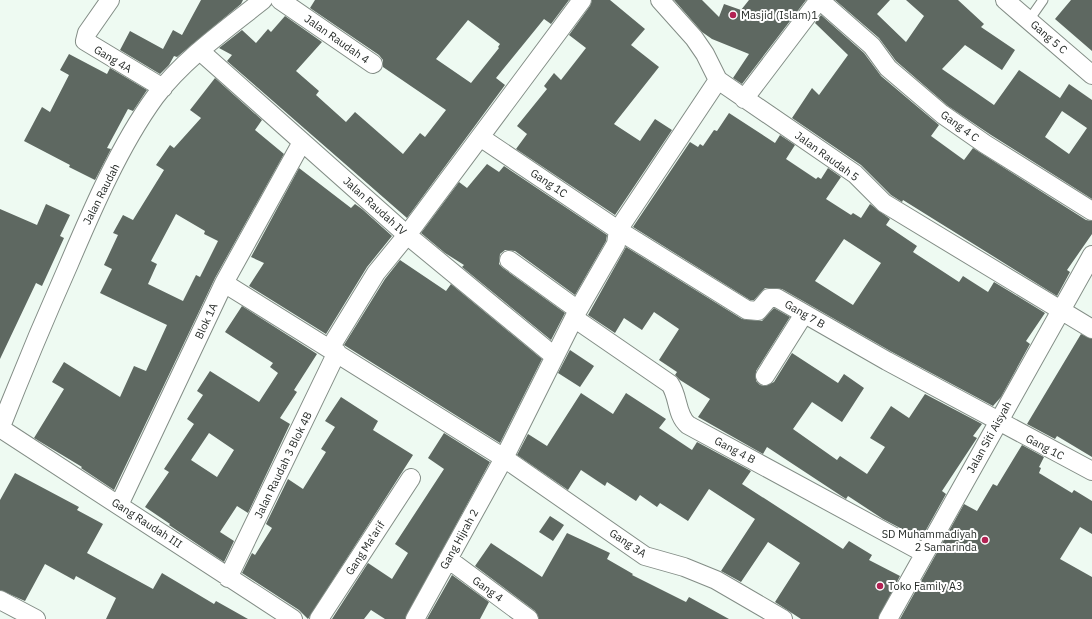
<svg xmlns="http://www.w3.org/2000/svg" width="1092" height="619" font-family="'IBM Plex Sans',sans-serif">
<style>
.building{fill:#5e6861;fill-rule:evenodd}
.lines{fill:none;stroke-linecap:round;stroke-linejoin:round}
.service-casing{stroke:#838d86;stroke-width:11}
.minor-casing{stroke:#838d86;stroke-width:20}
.service{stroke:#fff;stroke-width:9}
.minor{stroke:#fff;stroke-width:18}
.poi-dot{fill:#b22253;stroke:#fff;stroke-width:1.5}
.labels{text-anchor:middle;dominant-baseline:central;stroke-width:4;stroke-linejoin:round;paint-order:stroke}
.poi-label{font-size:11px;fill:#262b28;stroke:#fff;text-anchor:start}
.street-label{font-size:11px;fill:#262b28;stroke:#fff}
</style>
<rect width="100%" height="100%" fill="#eefaf2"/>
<path class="building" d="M201 0H243L241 4 177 57 174 56 169 65 160 74 120 50 130 31 163 49 173 30 182 35Z
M315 0H569L551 24 544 19 496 78 505 85 407 218 227 61 232 55 219 48 242 30 256 43 268 29 271 32 285 16 322 42 296 71 319 91 316 95 346 122 355 112 403 154 420 133 425 137 446 110 383 67V60L379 55 310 8ZM468 20 500 44 498 47 499 48 471 83 436 59Z
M592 0H610L645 29 631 45 659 67 614 124 640 141 655 119 672 130 615 215 516 149 527 134 517 126 547 89 544 86 554 73 561 80 586 48 569 35 590 6Z
M674 0H702L719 17 724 4 741 10 749 0H806L742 84 733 78 749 54 712 39 702 32Z
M835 0H890L877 14 906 42 924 16 906 0H958L984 24 981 27 1015 50 1002 70 965 45 942 69 994 105 1019 70 1060 98 1069 84 1092 100V199L991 135 948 106 896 61 879 38ZM1062 111 1087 128 1069 154 1045 137Z
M1071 0H1092V51L1055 19Z
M821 15 864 53 881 76 939 125 931 136 964 160 973 148 1086 220 1092 221V234L1067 270 1070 272 1057 296 903 200 902 202 891 195 861 165 792 118 812 88 819 95 848 55 815 23Z
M69 54 107 74 110 68 147 90 133 111 128 109 107 148 111 149 95 180 69 167 70 165 24 141 42 107 50 112 69 75 60 70Z
M215 78 262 120 255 130 284 154 215 278 114 490 81 468 82 467 34 438 64 389 52 382 64 362 120 397 134 366 146 371 167 325 100 293 112 269 104 265 118 235 113 233 123 215 133 220 164 170 156 165 170 145 174 148 201 118 190 110ZM176 214 205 231 204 234 218 241 200 277 196 275 183 301 148 284 157 264 151 261Z
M729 113 775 143 780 135 795 145 786 159 816 179 818 177 821 179 828 168 841 177 826 199 851 215 853 213 861 218 870 204 890 219 886 225 917 246 913 252 959 282 963 276 988 292 994 282 1045 313 1026 341 1030 344 1001 397 993 406 892 352 782 289 765 288 754 300H750L633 227 690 142 698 147 700 144 703 146 714 130 717 131ZM844 239 881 263 853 305 815 281Z
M487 164 499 172 504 166 607 235 606 241 575 295 515 251 505 250 500 254 499 264 503 268 565 313 551 340 462 267 464 265 445 253 421 233 459 182 467 188Z
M299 168 351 208 355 204 362 209 392 236 367 267 326 334 249 286 264 263 251 257Z
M46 204 70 215 60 236 64 238 42 286 36 283 0 359V209L37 225Z
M626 247 742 319 762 321 774 308 790 317 756 371V381L760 385 765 386 774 382 792 353 838 383 844 374 864 388 842 422 812 402 793 429 837 460 840 456 867 474 885 447 870 438 891 406 909 418 925 394 982 424 973 436 977 438 942 491 946 494 921 539 883 519 848 496 846 499 767 447 763 454 698 417 710 399 680 380 675 375 677 372 659 360 679 329 654 312 642 330 624 318 615 333 588 315Z
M400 260 446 291 451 284 542 359 500 443 344 345 385 279Z
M242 306 317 354 294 390 297 392 280 418 290 424 248 513 237 506 220 532 234 541 224 562 169 525 170 524 145 507 169 472 164 469 194 424 187 419 203 395 197 391 210 371 259 402 278 373 270 367 273 363 225 332ZM209 433 234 450 217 477 191 460Z
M1081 334 1092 339V457L1057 436 1055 439 1027 424Z
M570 350 594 366 580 387 558 373Z
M581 393 613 414 626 393 666 419 659 428 692 450 697 442 751 471 742 484 843 549 849 541 872 555 869 560 900 576 878 619H801L775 602 800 563 768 542 741 582 721 571 755 519 709 489 688 521 660 503 657 507 640 495 636 501 607 482 605 486 581 470 568 490 517 455 528 434 547 446Z
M341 397 378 421 373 430 413 455 308 619 299 610 242 573 252 553 255 555 272 528 266 524 288 479 303 489 326 452 321 449 335 427 325 421Z
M444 433 490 462 405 619H385L371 610 364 619H332L368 563 392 579 408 553 395 544 444 469 428 458Z
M1022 445 1044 457 1039 467 1041 468 1039 473 1072 493 1074 490 1092 501V534L1080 527 1060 559 1092 577V619H900L964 504 977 511 993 484 997 486Z
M15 473 79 507 77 510 103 524 87 553 153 589 162 573 214 604 216 601 248 619H106L116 598 76 576 74 580 45 564 25 601 0 590V500Z
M550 516 564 525 553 541 539 532Z
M567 533 610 553 607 559 633 574 632 575 686 602 689 597 729 619H539L535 611 475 566 491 543 542 577Z
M452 575 489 602 480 619H427Z"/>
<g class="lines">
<g class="service-casing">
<path id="service" d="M1029 20 1043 0"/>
</g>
<g class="minor-casing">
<path id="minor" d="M110 0 87 33 85 41 163 88
M280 0 373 64
M660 0 694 38 705 54 718 80 855 174 884 203 1092 329
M1005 0 1092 75
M200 51 407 235 554 356
M744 99 816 4H824L872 46 888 68 942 114 985 144 1092 211
M480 137 618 230 747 310 758 311 769 298H777L887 361 1092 471
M509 260 578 310
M224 283 504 458 645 556 684 567 716 580 783 619
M574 318 670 384C679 397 676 415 688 425L924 553
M330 348 376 273 407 235 582 0
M765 376 804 314
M0 428 293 619
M0 429C22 373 45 318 69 264 92 210 120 145 155 97 184 59 225 30 263 0
M119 505 224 283 302 142
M448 559 529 619
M228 578 337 352
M0 600 36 619
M319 619 411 478
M415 619 504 458 578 310 616 244 618 230 718 80
M888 619 1092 255"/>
</g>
<use href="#service" class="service"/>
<use href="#minor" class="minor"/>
</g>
<g class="poi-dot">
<circle cx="733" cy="15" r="4"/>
<circle cx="985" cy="540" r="4"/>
<circle cx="880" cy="586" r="4"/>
</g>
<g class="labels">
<g class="poi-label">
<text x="741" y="15">Masjid (Islam)1</text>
<text x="977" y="534" text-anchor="end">SD Muhammadiyah<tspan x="977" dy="13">2 Samarinda</tspan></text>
<text x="888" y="586">Toko Family A3</text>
</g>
<g class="street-label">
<text transform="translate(1049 37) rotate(41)">Gang 5 C</text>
<text transform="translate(337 39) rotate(35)">Jalan Raudah 4</text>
<text transform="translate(113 59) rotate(31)">Gang 4A</text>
<text transform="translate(960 126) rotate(36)">Gang 4 C</text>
<text transform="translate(827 156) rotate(36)">Jalan Raudah 5</text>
<text transform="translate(549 183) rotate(34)">Gang 1C</text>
<text transform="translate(101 194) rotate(-63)">Jalan Raudah</text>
<text transform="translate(375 206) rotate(42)">Jalan Raudah IV</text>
<text transform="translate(805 314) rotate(30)">Gang 7 B</text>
<text transform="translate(206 321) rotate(-65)">Blok 1A</text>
<text transform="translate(989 437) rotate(-61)">Jalan Siti Aisyah</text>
<text transform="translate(1045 447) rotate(28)">Gang 1C</text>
<text transform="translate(735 450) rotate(28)">Gang 4 B</text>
<text transform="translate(283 465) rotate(-64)">Jalan Raudah 3 Blok 4B</text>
<text transform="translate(147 523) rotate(33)">Gang Raudah III</text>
<text transform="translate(459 539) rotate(-61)">Gang Hijrah 2</text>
<text transform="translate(628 543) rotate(34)">Gang 3A</text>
<text transform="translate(365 548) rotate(-57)">Gang Ma'arif</text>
<text transform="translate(488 589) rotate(36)">Gang 4</text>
</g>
</g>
</svg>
